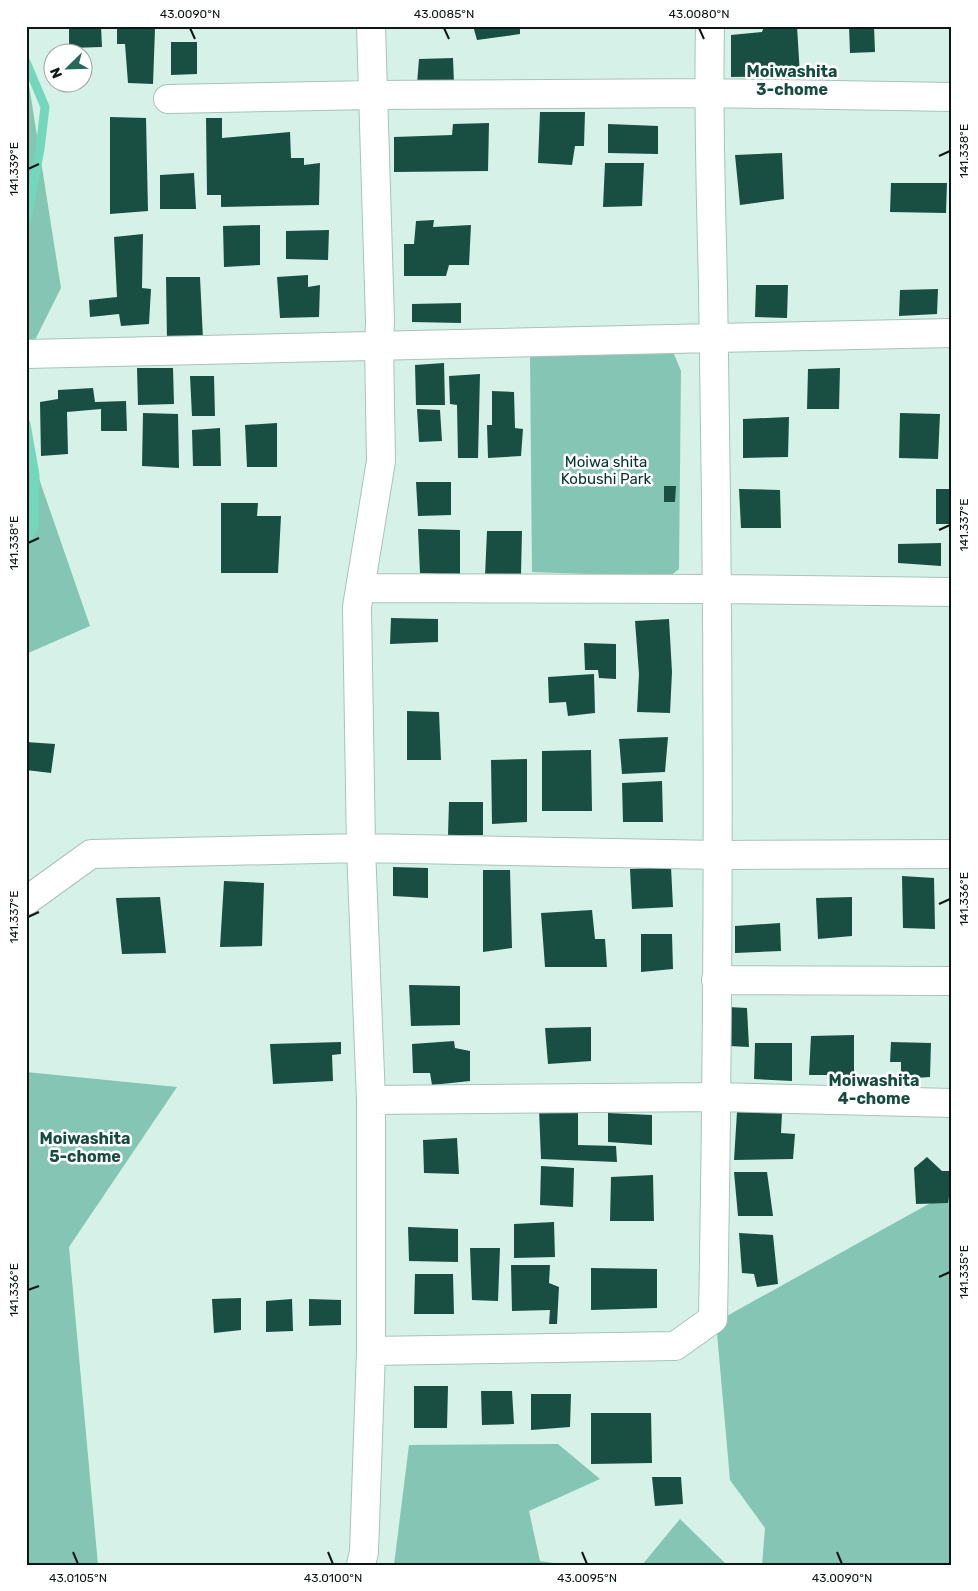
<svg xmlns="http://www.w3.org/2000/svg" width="978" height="1591" font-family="Rubik,sans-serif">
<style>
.green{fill:#84c6b3}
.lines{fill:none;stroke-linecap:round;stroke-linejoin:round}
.stream{stroke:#73d7bc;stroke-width:9}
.building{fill:#194f42}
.minor-casing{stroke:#a8c3bb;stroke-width:30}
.minor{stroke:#fff;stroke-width:28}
.ticks{fill:none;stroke:#0d1714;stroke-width:2}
.labels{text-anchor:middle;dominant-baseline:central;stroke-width:5;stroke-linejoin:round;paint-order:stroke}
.park-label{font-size:15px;fill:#033429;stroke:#fff}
.neighbourhood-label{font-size:16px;font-weight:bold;fill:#164c3f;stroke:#fff}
.neatline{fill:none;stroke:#0d1714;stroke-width:2}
.ticks-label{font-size:12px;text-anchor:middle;fill:#0d1714}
</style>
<rect width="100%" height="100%" fill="#d5f1e8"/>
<path class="green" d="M26 66 61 288 26 358Z
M674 354 681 371 679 569 669 577 532 572 530 355Z
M26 441 90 626 26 654Z
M26 1072 177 1087 69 1247 98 1565H26Z
M952 1191V1565H762L765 1528 730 1480 716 1322Z
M558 1444 600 1479 529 1511 540 1561 568 1565H394L409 1445Z
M680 1519 727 1565H642Z"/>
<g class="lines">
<path class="stream" d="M26 62 45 107 40 149 26 224
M26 424 35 475 34 525 26 543"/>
</g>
<path class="building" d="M69 26H101L102 47 69 48Z
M473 26H520V34L477 40Z
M764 26H797L800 76 731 77V35L762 32Z
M849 26H874L875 52 850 53Z
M117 28 155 29 153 84 128 83 125 44H117Z
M171 42H197V74L171 75Z
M453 58 454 83 417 84 419 59Z
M540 112H585L584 146H575L572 165 538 163Z
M110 117 146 118 148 211 110 214Z
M206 118H222V138L290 132 291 158H304V165L320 163 319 205 221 207V195H207Z
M489 123 488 171 394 172V137L452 135 453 124Z
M608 124 658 126V154L608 153Z
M782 153 784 199 740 205 735 155Z
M605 163H644L642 206 603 207Z
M194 173 196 209H160V175Z
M891 183H947L946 213 890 212Z
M434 220 433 227 471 225 469 265H449L446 276H404V244H414L416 221Z
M260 225V265L224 267 223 226Z
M329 230 328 260 286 259V231Z
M143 234 142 288 151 289 149 324 121 326 119 314 90 317 89 300 117 297 114 237Z
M308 275V287L320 285 319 317 280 318 277 277Z
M166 277H200L203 339 167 341Z
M756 285H788L787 318 755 317Z
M938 289 937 314 899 316 900 290Z
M461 303V323L412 322V304Z
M444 363 445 405H416L415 365Z
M137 368H173L174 404 138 405Z
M840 368 839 409H807L808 369Z
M480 374 478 458H458L457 405 450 404 449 376Z
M190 376H214L215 416H192Z
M93 388 95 402 126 401 127 431H101V409L67 412 68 454 41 456 40 402 58 399V390Z
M492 391 514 392 515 428 523 429 521 456 488 458 487 425H492Z
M417 409 440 410 442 441 419 442Z
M143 413 178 414 179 468 142 466Z
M900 413 940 414 938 459 899 458Z
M789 417 788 457 743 458V419Z
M277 423V467H247L245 425Z
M220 428 221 466H193L192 430Z
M416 482H451V515L418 516Z
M664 486H676L675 502H664Z
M739 489 780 490 781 528H741Z
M936 489H952V524H936Z
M221 503H258L257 516H281L278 573H221Z
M418 529 460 530V575L420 573Z
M487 531H522L521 574 485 576Z
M941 543V566L898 563V544Z
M391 618 438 619V642L390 644Z
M669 619 672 672 670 713 637 712 639 674 635 621Z
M584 643 616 644V679L599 678 598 670H585Z
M594 674 595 713 568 716 566 702 549 703 548 677Z
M407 711 439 712 441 760H407Z
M668 737 665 772 622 774 619 739Z
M26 742 55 744 51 773 26 770Z
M591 750 592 811H542V751Z
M527 759V822L492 824 491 760Z
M662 781 663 822H623L622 783Z
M449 802H483V835H448Z
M393 867 428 868V898L393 896Z
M671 867 673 907 632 909 630 869Z
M483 870H510L512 948 483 952Z
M902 876 934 878 935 929 903 928Z
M224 881 264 883 262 946 220 947Z
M160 897 166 953 122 954 116 898Z
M852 897V936L818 939 816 898Z
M592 910 595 939H605L607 967H545L541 913Z
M780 923 781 951 735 953V926Z
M641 934H672L673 969 641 972Z
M409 985 460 986V1025L411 1026Z
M728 1007 747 1008 749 1047 729 1046Z
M591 1027V1061L548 1064 545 1028Z
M854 1035V1075H809L811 1036Z
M454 1041 455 1048 470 1051V1081L432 1085 430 1073H413L412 1044Z
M341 1042V1054L332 1055 333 1081 273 1084 270 1044Z
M891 1042 931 1043 930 1077 901 1079V1062H890Z
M755 1043H792V1081L754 1079Z
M539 1109 578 1112V1145L616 1146 617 1162 541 1159Z
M737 1112 782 1113 781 1133 795 1134 793 1159 734 1160Z
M608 1113 652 1115V1145L608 1142Z
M457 1138 459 1174 424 1173 423 1140Z
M927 1157 942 1171H952V1195L949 1196 948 1203 916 1204 914 1168Z
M541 1166 574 1168 573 1207 540 1205Z
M734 1172H767L773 1216H738Z
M653 1175 654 1221H610L611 1177Z
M554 1222 555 1257 514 1258V1224Z
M408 1227 458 1229V1262L409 1261Z
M739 1233 773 1235 778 1284 757 1287 754 1274 742 1273Z
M470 1248H500L498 1301 472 1300Z
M511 1265H550L549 1283 559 1287 557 1324H549L550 1310 512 1311Z
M591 1268 657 1269V1308L591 1310Z
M415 1274H453L454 1314H414Z
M241 1298V1330L214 1333 212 1299Z
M292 1299 293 1331 266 1332V1301Z
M309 1299 341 1300V1325L309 1326Z
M414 1386H448L447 1428H414Z
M481 1391H512L514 1424 482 1425Z
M531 1394H571L570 1427 531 1430Z
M591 1413H651L652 1463 591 1464Z
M652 1477H681L683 1504 655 1506Z"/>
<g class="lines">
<g class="minor-casing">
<path id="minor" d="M168 99 372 95 709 93 952 97
M26 354 714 338 952 333
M360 588 717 589 952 592
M26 901 91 854 361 848 718 855 952 854
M716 980 952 981
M371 1100 717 1097 952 1103
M371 1351 675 1346 713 1319C718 1046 719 773 716 501 715 429 714 358 713 286 711 199 708 113 710 26
M361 1565 364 1552 371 1351V1100L361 848 357 607 381 461 379 345 380 321 371 26"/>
</g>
<use href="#minor" class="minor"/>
</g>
<path class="ticks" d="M190 28 195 39M444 28 449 39M699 28 704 39M939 156 950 151M28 169 39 164M939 530 950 525M28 543 39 538M939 904 950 899M28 917 39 912M939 1277 950 1272M28 1290 39 1286M73 1552 78 1564M328 1552 333 1564M582 1552 587 1564M837 1552 842 1564"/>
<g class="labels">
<g class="park-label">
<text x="606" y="462">Moiwa shita<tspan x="606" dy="17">Kobushi Park</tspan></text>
</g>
<g class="neighbourhood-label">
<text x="792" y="71">Moiwashita<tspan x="792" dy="18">3-chome</tspan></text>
<text x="874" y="1080">Moiwashita<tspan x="874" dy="18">4-chome</tspan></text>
<text x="85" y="1138">Moiwashita<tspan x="85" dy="18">5-chome</tspan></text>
</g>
</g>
<rect width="978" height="1591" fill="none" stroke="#ffffff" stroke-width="55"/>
<g transform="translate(68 68) rotate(247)"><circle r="24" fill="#ffffff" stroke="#9ea2a1"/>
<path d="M0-4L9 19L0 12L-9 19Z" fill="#276959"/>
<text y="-8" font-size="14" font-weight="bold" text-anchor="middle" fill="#0d1714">N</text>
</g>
<rect x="28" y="28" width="922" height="1536" class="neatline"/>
<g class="ticks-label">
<text x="190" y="18">43.0090°N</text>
<text x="444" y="18">43.0085°N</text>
<text x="699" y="18">43.0080°N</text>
<text transform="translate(964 151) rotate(-90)" y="4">141.338°E</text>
<text transform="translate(14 169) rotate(-90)" y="4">141.339°E</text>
<text transform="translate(964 525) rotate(-90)" y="4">141.337°E</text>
<text transform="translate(14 543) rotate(-90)" y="4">141.338°E</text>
<text transform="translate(964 899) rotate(-90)" y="4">141.336°E</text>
<text transform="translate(14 917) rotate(-90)" y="4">141.337°E</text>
<text transform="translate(964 1272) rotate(-90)" y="4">141.335°E</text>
<text transform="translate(14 1290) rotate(-90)" y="4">141.336°E</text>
<text x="78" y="1582">43.0105°N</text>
<text x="333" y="1582">43.0100°N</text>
<text x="587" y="1582">43.0095°N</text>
<text x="842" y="1582">43.0090°N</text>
</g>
</svg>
